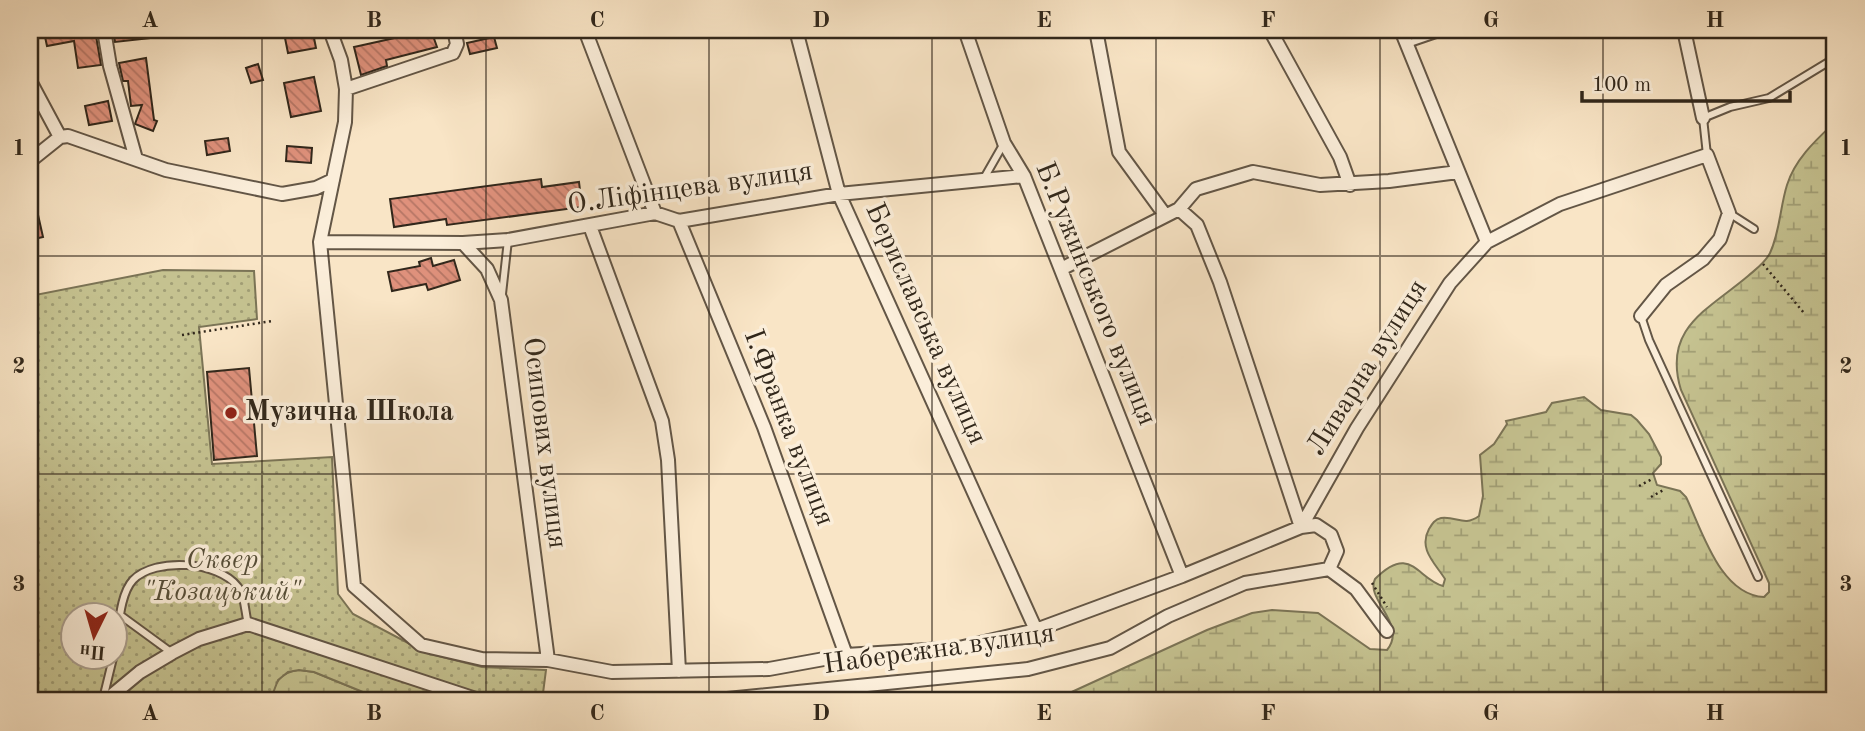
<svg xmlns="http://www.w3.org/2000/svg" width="1865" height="731" font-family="'Old Standard TT',serif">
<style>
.wetland{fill:url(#wetland-marsh);stroke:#7b7456;stroke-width:2}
.park{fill:url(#park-dots);stroke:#7b7456;stroke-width:2;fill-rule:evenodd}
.building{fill:url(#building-back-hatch);stroke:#31271b;stroke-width:2}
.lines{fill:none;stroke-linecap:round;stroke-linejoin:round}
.service-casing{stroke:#635646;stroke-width:10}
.minor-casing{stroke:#635646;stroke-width:16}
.path{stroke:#31271b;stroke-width:2.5;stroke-dasharray:2 3.5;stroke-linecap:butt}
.service{stroke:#fbeeda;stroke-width:6}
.minor{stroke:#fbeeda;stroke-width:12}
.grid{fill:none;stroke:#31271b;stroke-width:2;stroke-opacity:0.55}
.poi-dot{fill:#8f2418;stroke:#fbeeda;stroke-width:2.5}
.labels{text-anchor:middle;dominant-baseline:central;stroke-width:7;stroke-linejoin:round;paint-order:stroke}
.street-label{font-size:28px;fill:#31271b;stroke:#fbeeda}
.poi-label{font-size:28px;font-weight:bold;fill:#31271b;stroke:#fbeeda;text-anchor:start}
.park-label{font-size:28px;font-style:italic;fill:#564e38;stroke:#fbeeda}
.neatline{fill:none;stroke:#31271b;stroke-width:2.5}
.grid-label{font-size:23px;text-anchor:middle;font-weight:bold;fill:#31271b}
</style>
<defs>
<pattern id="wetland-marsh" width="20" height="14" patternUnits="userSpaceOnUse" patternTransform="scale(1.75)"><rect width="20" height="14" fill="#c5c290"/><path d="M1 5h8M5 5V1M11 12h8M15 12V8" fill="none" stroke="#a19e75"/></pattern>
<pattern id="park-dots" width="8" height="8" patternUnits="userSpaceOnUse" patternTransform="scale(1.75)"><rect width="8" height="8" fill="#c5c290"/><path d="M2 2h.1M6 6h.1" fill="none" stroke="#a19e75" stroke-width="1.8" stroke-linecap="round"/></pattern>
<pattern id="building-back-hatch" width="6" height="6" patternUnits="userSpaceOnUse" patternTransform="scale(1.75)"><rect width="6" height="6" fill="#df917c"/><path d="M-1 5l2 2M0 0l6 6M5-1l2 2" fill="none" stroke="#b57665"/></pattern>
</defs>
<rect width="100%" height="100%" fill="#f9e5c6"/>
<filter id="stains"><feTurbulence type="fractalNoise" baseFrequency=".00286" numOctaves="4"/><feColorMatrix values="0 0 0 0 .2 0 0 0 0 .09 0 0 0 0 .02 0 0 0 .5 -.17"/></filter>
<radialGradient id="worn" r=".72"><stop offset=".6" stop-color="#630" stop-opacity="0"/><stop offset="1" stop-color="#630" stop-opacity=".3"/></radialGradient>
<path class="wetland" d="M1835 122V701H1052L1207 630 1252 613 1272 610 1318 613 1370 649 1387 650C1408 624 1365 600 1375 579 1411 543 1417 579 1443 586L1445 579C1435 563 1418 549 1429 529 1432 524 1435 519 1441 518 1457 516 1464 527 1479 516L1483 496 1480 455 1494 444 1507 424 1506 421 1546 412 1552 403 1584 397 1601 410 1631 415 1637 420 1649 434 1661 457V464L1653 473 1657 485 1680 491 1686 497C1702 530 1720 595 1764 597L1769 592V583L1681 390C1662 328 1708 310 1748 276 1756 269 1765 263 1770 253 1780 232 1780 207 1787 185 1795 159 1816 140 1835 122Z
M299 670 314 672 385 701H270C274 683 280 672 299 670Z"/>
<path class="park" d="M163 270 254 271 257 319 199 327 212 464 332 457 338 594 353 614 427 653 482 667 546 670 542 701H385L314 672 299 670 288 672 278 680 270 701H30V296ZM74 616H116V658H74Z"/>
<path class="building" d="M55 30H95L101 65 78 68 74 41 47 46 44 32Z
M113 30H159V37L115 42Z
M431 30 437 47 386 60 387 66 361 75 354 47Z
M313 33 316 48 288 53 285 38Z
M494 37 497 48 470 54 467 43Z
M146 58 154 120 157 121 153 131 135 124 142 105 131 106 128 81H123L119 63Z
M258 64 263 80 251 83 246 68Z
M314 77 321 111 291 117 284 83Z
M108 101 112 121 89 125 85 106Z
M228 138 230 151 207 155 205 141Z
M287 146 312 148 311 163 286 161Z
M541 179 542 187 579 182 582 207 447 225 446 219 394 227 390 199Z
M34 197 43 237 30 240V198Z
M431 258 433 266 454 260 460 280 428 290 426 284 392 291 388 272 420 266 419 262Z
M249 368 257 456 214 460 207 372Z"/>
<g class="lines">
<g class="service-casing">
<path id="service" d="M1407 44 1448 30
M1707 155 1703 118 1730 107 1769 98 1835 58
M983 180 1003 145
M1729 213 1754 229
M502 294 508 240
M1641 316 1649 340 1758 577
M120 615 172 653
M116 643C119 626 120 594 133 580 155 557 219 561 238 587 245 595 245 613 248 624
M103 699 113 658"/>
</g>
<g class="minor-casing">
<path id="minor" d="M104 30 110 66 136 159
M330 30 341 60 346 89 345 122 320 242 354 586 421 645 482 659 548 660 612 672 769 669 846 655 959 648 1036 630 1182 576 1301 527 1316 525 1331 535 1337 551 1329 569
M585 30 655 213
M796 30 839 194 1036 630
M965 30 1004 143 1024 176 1182 576
M1096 30 1119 152 1165 215
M1270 30 1340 157 1350 185
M1401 30 1487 242
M1684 30 1703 118
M30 81 60 137
M346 89 453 53 457 44 454 30
M30 161 60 137 68 136 166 170 282 194 316 188 333 180
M1179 209 1197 225 1220 282 1301 527
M679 221 764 427 846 655
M590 226 662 421 668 460 679 671
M320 242 463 243 508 240 655 213 679 221 839 194 1024 176
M463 243 487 269 501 300 548 660
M1061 269 1179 209 1196 189 1253 172 1320 185 1389 181 1458 172
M1301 527 1357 428 1450 283 1487 242 1560 204 1707 155 1729 213 1720 239 1703 259 1666 285 1641 316
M1329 569 1356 589 1387 631
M105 701 140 672 172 653 199 639 248 624 482 701
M707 701 1028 669 1110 648 1168 616 1245 583 1329 569"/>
</g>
<path class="path" d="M1763 264 1804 313
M182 335 272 321
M1639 486 1652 479
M1651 497 1665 489
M1372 583 1387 607"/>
<use href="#service" class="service"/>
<use href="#minor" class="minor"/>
</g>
<path class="grid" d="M262 30V701M486 30V701M709 30V701M932 30V701M1156 30V701M1380 30V701M1603 30V701M30 256H1835M30 474H1835"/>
<circle class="poi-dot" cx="231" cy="413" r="7"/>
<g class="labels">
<g class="street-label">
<text transform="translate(690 189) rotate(-8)">О.Ліфінцева вулиця</text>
<text transform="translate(1095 294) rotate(68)">Б.Ружинського вулиця</text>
<text transform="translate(925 324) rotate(66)">Бериславська вулиця</text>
<text transform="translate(1368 368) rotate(-58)">Ливарна вулиця</text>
<text transform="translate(788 428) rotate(69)">І.Франка вулиця</text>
<text transform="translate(544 443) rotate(83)">Осипових вулиця</text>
<text transform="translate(939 650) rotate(-8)">Набережна вулиця</text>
</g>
<g class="poi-label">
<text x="245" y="413">Музична Школа</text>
</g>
<g class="park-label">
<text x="222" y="561">Сквер<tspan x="222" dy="32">"Козацький"</tspan></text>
</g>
</g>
<rect width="1865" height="731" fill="none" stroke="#f9e5c6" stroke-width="77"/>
<g transform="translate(94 636) rotate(185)"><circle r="33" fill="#fbeeda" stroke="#aa9e8e" stroke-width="2"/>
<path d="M0-5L12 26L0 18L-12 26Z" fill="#8f2418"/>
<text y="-10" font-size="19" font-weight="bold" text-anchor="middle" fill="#31271b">Пн</text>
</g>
<path d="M1582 91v10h208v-10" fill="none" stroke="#31271b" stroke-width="3.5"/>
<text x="1592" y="91" font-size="21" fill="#31271b" stroke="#fbeeda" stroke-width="5" paint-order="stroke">100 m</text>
<rect x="38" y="38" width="1788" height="654" class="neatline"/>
<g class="grid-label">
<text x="150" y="27">A</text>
<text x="374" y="27">B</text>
<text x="597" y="27">C</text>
<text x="821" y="27">D</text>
<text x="1044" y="27">E</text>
<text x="1268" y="27">F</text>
<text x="1491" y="27">G</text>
<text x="1715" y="27">H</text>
<text x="19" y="155">1</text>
<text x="1846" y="155">1</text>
<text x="19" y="373">2</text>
<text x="1846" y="373">2</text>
<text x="19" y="591">3</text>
<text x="1846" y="591">3</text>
<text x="150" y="720">A</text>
<text x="374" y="720">B</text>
<text x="597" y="720">C</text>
<text x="821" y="720">D</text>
<text x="1044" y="720">E</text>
<text x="1268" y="720">F</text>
<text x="1491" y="720">G</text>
<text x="1715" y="720">H</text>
</g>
<rect width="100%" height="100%" filter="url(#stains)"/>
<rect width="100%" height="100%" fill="url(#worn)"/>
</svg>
